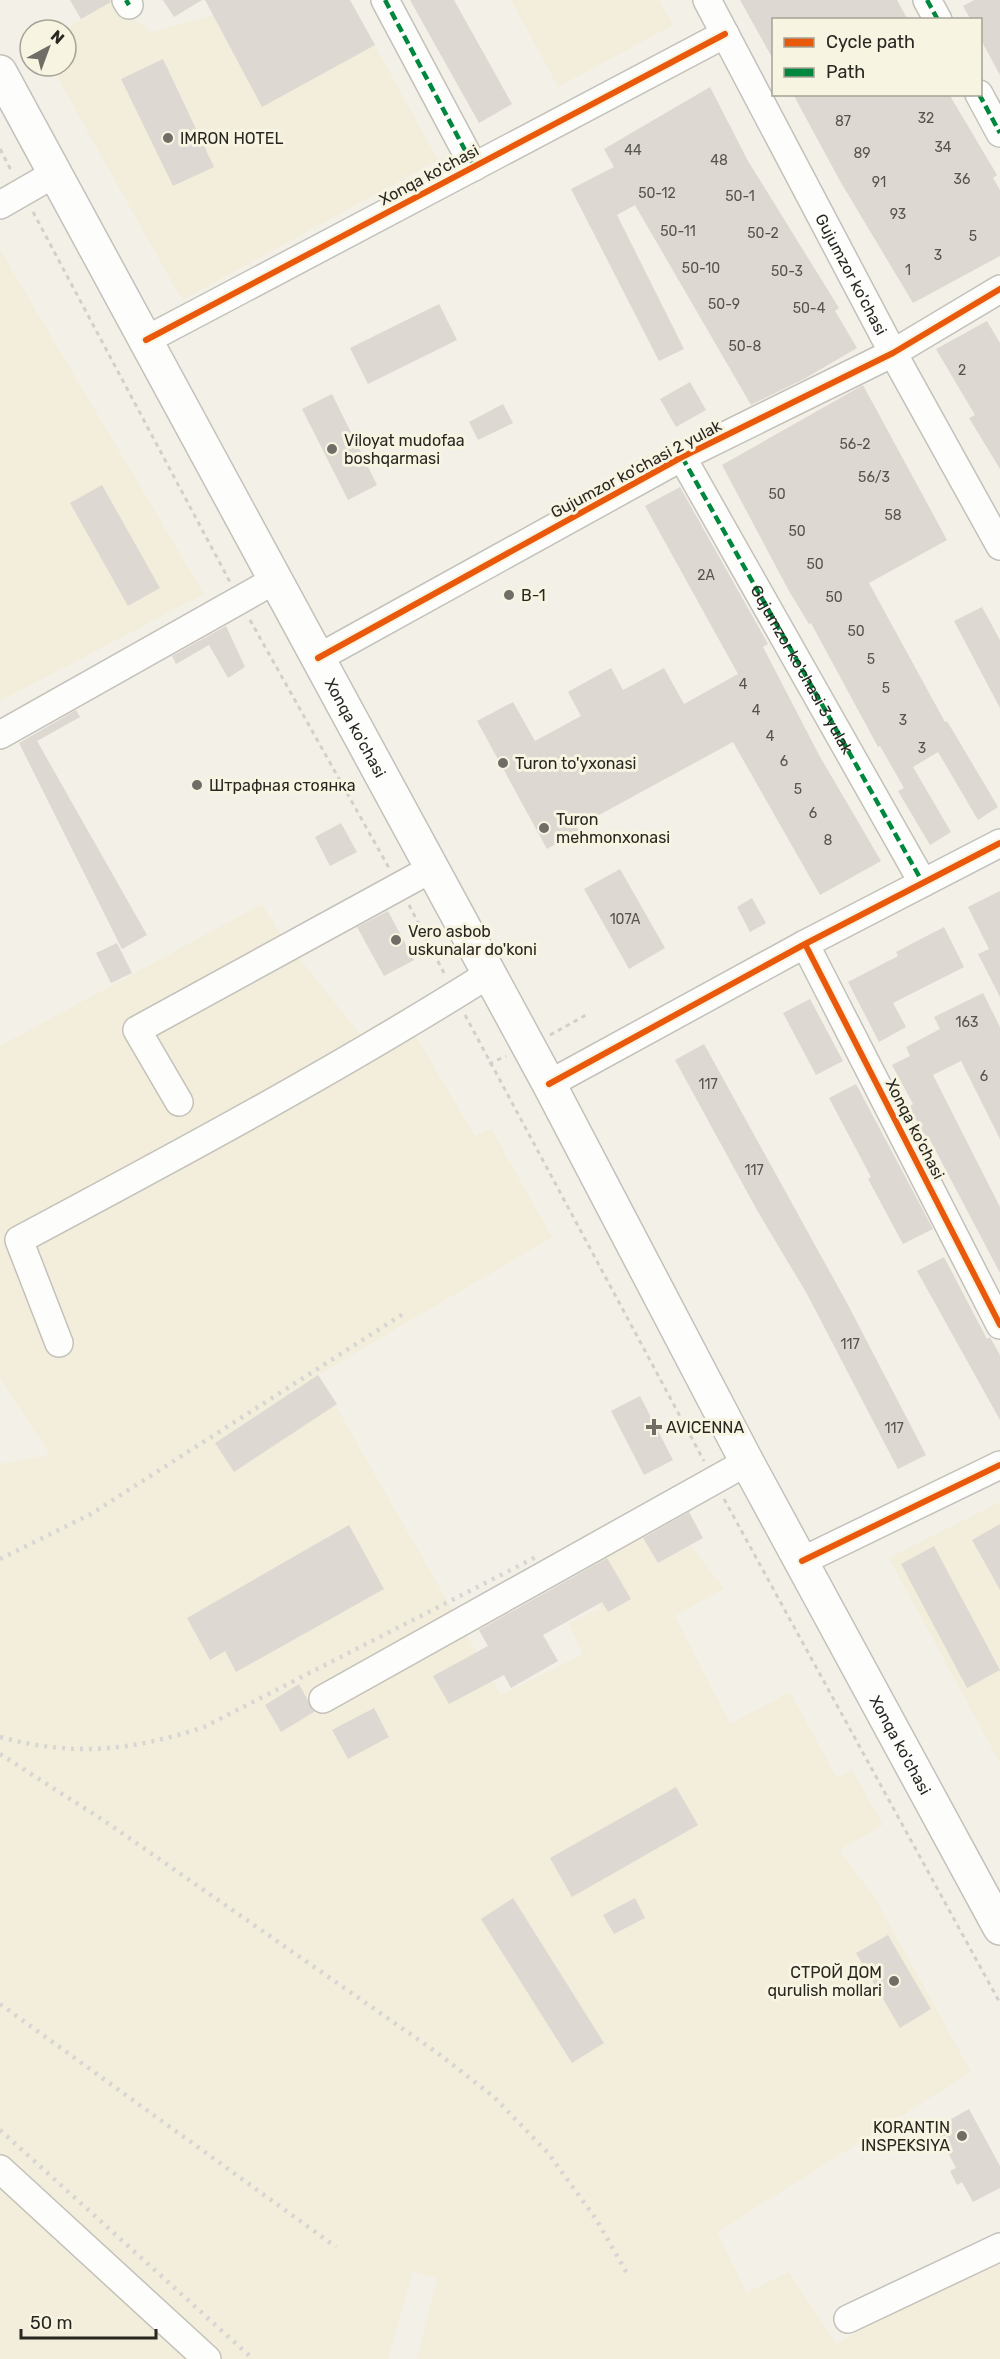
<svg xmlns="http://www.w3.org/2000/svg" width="1000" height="2359" font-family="Rubik,sans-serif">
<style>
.built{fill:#f2eedb}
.building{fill:#ddd8d2}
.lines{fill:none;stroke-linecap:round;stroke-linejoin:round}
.minor-casing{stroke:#c3c1ba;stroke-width:30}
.major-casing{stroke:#c3c1ba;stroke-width:36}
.path{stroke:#d1d0cd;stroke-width:3;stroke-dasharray:4.5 4.5;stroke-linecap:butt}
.minor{stroke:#fdfdfb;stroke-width:27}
.major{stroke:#fdfdfb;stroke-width:33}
.rail{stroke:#d7d6d3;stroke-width:4.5;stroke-dasharray:3 6;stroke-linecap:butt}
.quiet{stroke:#00873e;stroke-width:4.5;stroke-dasharray:9 4.5;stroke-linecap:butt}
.cycleway-casing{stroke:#f8f4e2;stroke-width:10}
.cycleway{stroke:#e8590c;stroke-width:6}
.poi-dot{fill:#706d66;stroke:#f8f4e2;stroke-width:2}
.labels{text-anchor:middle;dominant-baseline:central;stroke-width:6;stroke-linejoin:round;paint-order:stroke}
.number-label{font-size:14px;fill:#57544e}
.poi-label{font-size:16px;fill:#292721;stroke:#f8f4e2;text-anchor:start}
.street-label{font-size:16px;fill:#292721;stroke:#f8f4e2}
</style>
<rect width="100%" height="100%" fill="#f3f0e7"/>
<path class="built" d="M241 0H350L438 160 182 300 51 66H66L64 30 110 1 152 32 213 15Z
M511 0H659L673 25 558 87Z
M0 250 204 594 0 701Z
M262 904 283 938 360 1034 400 1010 475 1136 491 1129 552 1237 318 1375 501 1695 583 1654 568 1623 601 1608 575 1563 639 1530 658 1563 690 1545 724 1588 675 1616 730 1724 790 1692 837 1778 852 1770 883 1825 839 1850 875 1898 971 2072 717 2232 747 2293 789 2272 836 2344 1000 2250V2359H417L437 2279 413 2271 388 2359H190L135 2311 187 2359H0V1464L50 1455 0 1378V1046Z
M1000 1502V1763L889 1558Z"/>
<path class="building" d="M70 0H110L111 2 81 19Z
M163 0H202L174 17Z
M205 0H350L375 45 262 107Z
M410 0H454L512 104 479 123Z
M740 0H897L908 20H774V61Z
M974 0H1000V75L981 40V20H971L963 6Z
M163 59 214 167 173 186 121 79Z
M710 87 748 161 839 308 835 311 857 348 804 379 751 405 635 205 617 215 684 349 659 361 571 189 614 167 604 149Z
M793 94H949L997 175 993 178 1000 190V256L913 303 840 181Z
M439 304 457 340 368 384 350 348Z
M987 321 1000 343V469L969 418 975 415 936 349Z
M690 382 706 410 676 427 660 399Z
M863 385 947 540 869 583 945 722 947 721 998 807 978 820 938 752 913 767 951 832 930 845 898 791 904 788 880 746 878 747 811 623 809 624 789 591 722 465Z
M332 394 377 485 348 500 302 409Z
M503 404 513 423 478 440 469 422Z
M102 485 160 588 128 606 70 503Z
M680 487 768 644 763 647 819 755 881 861 820 895 733 742 577 827 579 831 547 849 477 721 513 702 535 741 581 716 568 692 611 668 623 690 664 668 684 704 738 674 645 506Z
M982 607 1000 640V708L954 621Z
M226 626 245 667 228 678 209 645 176 664 172 656Z
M76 710 80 717 37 741 147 935 122 949 19 743Z
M341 823 357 852 330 866 315 837Z
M620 869 665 948 629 969 584 889Z
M1000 891V997L978 954 989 949 968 907Z
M752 898 766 923 750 932 737 907Z
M388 911 414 960 384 976 357 927Z
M944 927 964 967 893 1003 906 1027 879 1042 848 982 898 956 896 952Z
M117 943 132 973 111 983 96 953Z
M983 993 1000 1027V1139L961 1061 933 1075 1000 1207V1273L929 1138 927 1139 909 1107 913 1104 892 1065 910 1056 906 1047 940 1029 934 1017Z
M810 999 843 1061 816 1075 783 1013Z
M704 1044 847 1303 926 1455 898 1469 807 1294 758 1212 675 1060Z
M856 1084 933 1229 903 1244 868 1179 871 1177 829 1098Z
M944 1257 987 1339 990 1337 1000 1355V1420L917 1271Z
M318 1375 337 1404 234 1472 215 1443Z
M640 1396 673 1460 644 1475 611 1411Z
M689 1512 703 1538 658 1563 643 1538Z
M1000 1524V1590L972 1540Z
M349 1525 384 1589 236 1672 225 1651 210 1660 187 1618Z
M934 1546 1000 1670 967 1688 901 1564Z
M607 1558 631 1599 608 1612 602 1602 543 1635 558 1661 511 1688 504 1675 449 1704 433 1676 488 1646 479 1630Z
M299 1684 314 1712 281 1732 265 1705Z
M374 1708 389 1737 348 1759 332 1730Z
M676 1787 698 1825 572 1897 550 1858Z
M513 1898 604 2043 572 2063 481 1919Z
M635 1898 645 1918 614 1934 603 1915Z
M888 1935 931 2009 900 2028 856 1953Z
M969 2109 1000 2166V2188L973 2202 962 2182 957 2185 950 2171 956 2168 935 2128Z"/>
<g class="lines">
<g class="minor-casing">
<g id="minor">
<path d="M126 0 129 5"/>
<path d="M385 0 474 167"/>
<path id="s1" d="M707 0 893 353 1000 546"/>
<path d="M927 0 938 20"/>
<path d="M979 94 1000 133"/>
<path d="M0 205 54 174"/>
<path d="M146 340 725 34"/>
<path d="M682 457 923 883"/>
<path d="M318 658 682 457 893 353 1000 289"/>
<path d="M0 735 275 580"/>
<path d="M805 944 1000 1325"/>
<path d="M549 1084 805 944 1000 843"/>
<path d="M179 1102 137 1030 431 869"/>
<path d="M59 1343 19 1240C178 1155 337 1070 489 974"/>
<path d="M802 1561 1000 1465"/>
<path d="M323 1699 747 1462"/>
<path d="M0 2169 207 2359"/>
<path d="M848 2319 1000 2247"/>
</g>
</g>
<g class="major-casing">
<g id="major">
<path id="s2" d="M0 72 549 1084 747 1462 1000 1928"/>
</g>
</g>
<path class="path" d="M0 149 12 172
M33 212 230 582
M250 620 389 868
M409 905 446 977
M465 1015 704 1461
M550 1035 586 1015
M489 1064 506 1056
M724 1499 1000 2003"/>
<use href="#minor" class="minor"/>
<use href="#major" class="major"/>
<path class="rail" d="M0 1559 91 1514 403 1314
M0 1737C75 1757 130 1751 204 1727L536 1557
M0 1754 109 1824 439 2054 494 2097 548 2153 596 2219 628 2275
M0 2004 336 2247
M0 2130 253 2359"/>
<g class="quiet">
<path d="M126 0 129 5"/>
<path d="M385 0 474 167"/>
<path d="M927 0 938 20"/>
<path d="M979 94 1000 133"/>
<path id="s3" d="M682 457 923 883"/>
</g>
<g class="cycleway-casing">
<path id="cycleway" d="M146 340 725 34
M318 658 682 457 893 353 1000 289
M805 944 1000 1325
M549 1084 805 944 1000 843
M802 1561 1000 1465"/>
</g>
<use href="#cycleway" class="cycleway"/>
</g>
<g class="poi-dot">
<circle cx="168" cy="138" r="6"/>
<circle cx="332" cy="449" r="6"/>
<circle cx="509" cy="595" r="6"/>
<circle cx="503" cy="763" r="6"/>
<circle cx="197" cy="785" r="6"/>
<circle cx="544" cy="828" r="6"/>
<circle cx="396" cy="940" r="6"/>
<path d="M651 1418h6v6h6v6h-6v6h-6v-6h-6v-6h6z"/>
<circle cx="894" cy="1981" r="6"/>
<circle cx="962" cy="2136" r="6"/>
</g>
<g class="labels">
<g class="number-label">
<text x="926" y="118">32</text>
<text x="843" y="121">87</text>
<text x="943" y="147">34</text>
<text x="633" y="150">44</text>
<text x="862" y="153">89</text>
<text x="719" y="160">48</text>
<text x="962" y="179">36</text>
<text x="879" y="182">91</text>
<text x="657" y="193">50-12</text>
<text x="740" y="196">50-1</text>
<text x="898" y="214">93</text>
<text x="678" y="231">50-11</text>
<text x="763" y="233">50-2</text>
<text x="973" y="236">5</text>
<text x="938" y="255">3</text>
<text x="701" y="268">50-10</text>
<text x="908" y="270">1</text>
<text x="787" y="271">50-3</text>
<text x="724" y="304">50-9</text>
<text x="809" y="308">50-4</text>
<text x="745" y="346">50-8</text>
<text x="962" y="370">2</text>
<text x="855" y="444">56-2</text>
<text x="874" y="477">56/3</text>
<text x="777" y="494">50</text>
<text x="893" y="515">58</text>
<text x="797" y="531">50</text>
<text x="815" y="564">50</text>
<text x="706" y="575">2A</text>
<text x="834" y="597">50</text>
<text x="856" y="631">50</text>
<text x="871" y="659">5</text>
<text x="743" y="684">4</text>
<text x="886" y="688">5</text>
<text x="756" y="710">4</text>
<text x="903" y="720">3</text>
<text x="770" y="736">4</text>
<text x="922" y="748">3</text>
<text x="784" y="761">6</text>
<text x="798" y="789">5</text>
<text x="813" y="813">6</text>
<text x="828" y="840">8</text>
<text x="625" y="919">107A</text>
<text x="967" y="1022">163</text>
<text x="984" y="1076">6</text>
<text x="708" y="1084">117</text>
<text x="754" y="1170">117</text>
<text x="850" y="1344">117</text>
<text x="894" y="1428">117</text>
</g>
<g class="poi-label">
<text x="180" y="138">IMRON HOTEL</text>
<text x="344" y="440">Viloyat mudofaa<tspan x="344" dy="18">boshqarmasi</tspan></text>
<text x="521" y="595">В-1</text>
<text x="515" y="763">Turon to'yxonasi</text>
<text x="209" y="785">Штрафная стоянка</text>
<text x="556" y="819">Turon<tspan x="556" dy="18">mehmonxonasi</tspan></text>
<text x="408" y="931">Vero asbob<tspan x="408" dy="18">uskunalar do'koni</tspan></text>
<text x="666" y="1427">AVICENNA</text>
<text x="882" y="1972" text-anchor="end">СТРОЙ ДОМ<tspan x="882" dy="18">qurulish mollari</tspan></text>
<text x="950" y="2127" text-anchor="end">KORANTIN<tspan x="950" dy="18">INSPEKSIYA</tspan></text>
</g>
<g class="street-label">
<text transform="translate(429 175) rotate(-28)">Xonqa ko'chasi</text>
<text stroke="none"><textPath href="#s1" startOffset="310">Gujumzor ko'chasi</textPath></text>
<text transform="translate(636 469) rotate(-28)">Gujumzor ko'chasi 2 yulak</text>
<text stroke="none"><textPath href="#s3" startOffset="244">Gujumzor ko'chasi 3 yulak</textPath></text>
<text stroke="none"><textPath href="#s2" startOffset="746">Xonqa ko'chasi</textPath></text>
<text transform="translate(915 1129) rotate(63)">Xonqa ko'chasi</text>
<text stroke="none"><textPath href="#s2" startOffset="1900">Xonqa ko'chasi</textPath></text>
</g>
</g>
<rect x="772" y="18" width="210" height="78" fill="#f8f4e2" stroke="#a5a295" stroke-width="1.5"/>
<rect x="784" y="38" width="30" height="9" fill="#e8590c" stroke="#a5a295" stroke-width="1.5"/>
<text x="826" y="48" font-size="18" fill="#292721">Cycle path</text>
<rect x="784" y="68" width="30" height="9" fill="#00873e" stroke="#a5a295" stroke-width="1.5"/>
<text x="826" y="78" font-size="18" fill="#292721">Path</text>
<g transform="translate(48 48) rotate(41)"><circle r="28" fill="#f8f4e2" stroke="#a5a295" stroke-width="1.5"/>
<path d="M0-4.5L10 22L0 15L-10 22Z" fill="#706d66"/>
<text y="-9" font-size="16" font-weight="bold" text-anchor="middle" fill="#292721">N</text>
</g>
<path d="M21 2329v9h135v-9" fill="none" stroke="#292721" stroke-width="3"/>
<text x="30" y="2329" font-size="18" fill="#292721" stroke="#f8f4e2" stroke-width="4.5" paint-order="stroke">50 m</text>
</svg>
